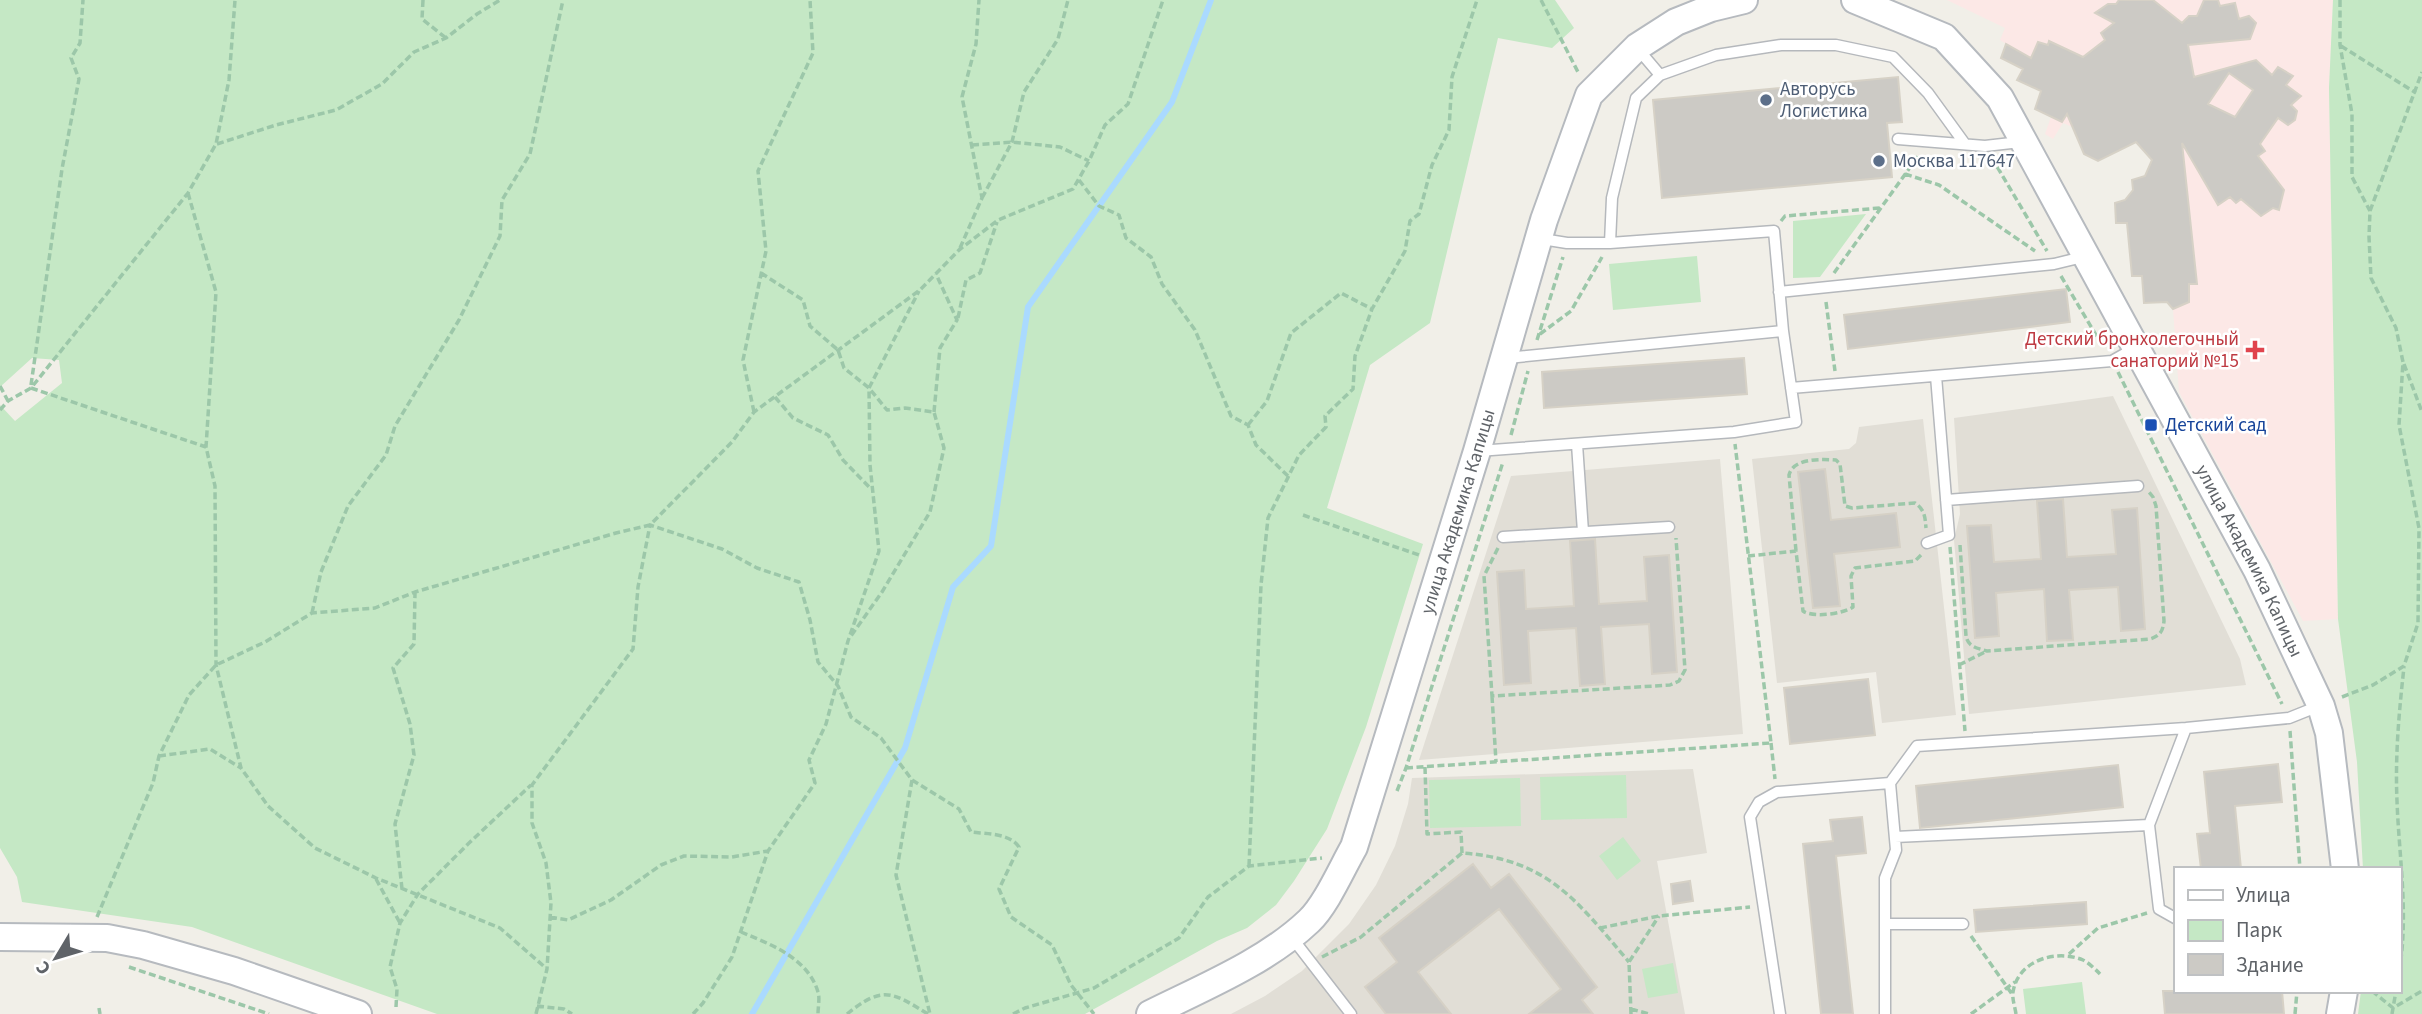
<svg xmlns="http://www.w3.org/2000/svg" width="2422" height="1014" font-family="'Source Sans 3',sans-serif">
<style>
.education{fill:#e1ded6}
.medical{fill:#fce8e6}
.green{fill:#c5e8c5}
.lines{fill:none;stroke-linecap:round;stroke-linejoin:round}
.stream{stroke:#aadaff;stroke-width:6}
.building{fill:#cccac5;stroke:#d6d1c6;stroke-width:2;fill-rule:evenodd}
.lane-casing{stroke:#b5b8bc;stroke-width:13}
.secondary-casing{stroke:#b6babf;stroke-width:30}
.path{stroke:#9cc7a9;stroke-width:3.5;stroke-dasharray:7 3.5;stroke-linecap:butt}
.lane{stroke:#fff;stroke-width:10}
.secondary{stroke:#fff;stroke-width:26}
.service-dot{fill:#5c6f8a;stroke:#fff;stroke-width:2.5}
.health-dot{fill:#e0444e;stroke:#fff;stroke-width:2.5}
.transit-dot{fill:#1a4fb4;stroke:#fff;stroke-width:2.5}
.labels{text-anchor:middle;dominant-baseline:central;stroke-width:5;stroke-linejoin:round;paint-order:stroke}
.service-label{font-size:19px;fill:#4e5e75;stroke:#fff;text-anchor:start}
.health-label{font-size:19px;fill:#be3a42;stroke:#fff;text-anchor:end}
.transit-label{font-size:19px;fill:#164399;stroke:#fff;text-anchor:start}
.street-label{font-size:19px;fill:#5f6368;stroke:#fff}
</style>
<rect width="100%" height="100%" fill="#f1efe8"/>
<path class="education" d="M2113 396 2240 659 2246 685 1969 714 1954 540 1960 514 1954 418Z
M1923 419 1956 715 1882 723 1876 672 1777 683 1752 459 1849 449 1856 443 1859 427Z
M1720 459 1743 734 1419 760 1511 476Z
M1693 769 1707 853 1657 861 1685 1014H1231L1265 996 1302 971 1349 924 1376 885 1395 846 1408 804 1412 778Z"/>
<path class="medical" d="M1947 0H2333L2329 88 2338 619 2303 621 2179 392 2173 309 2167 302 2144 303 2142 276H2132L2127 223H2116L2115 203 2125 200 2145 176 2152 160 2136 142 2098 161 2084 154 2072 127 2063 123 2053 139 2045 134 2051 117 2035 109 2041 91 2017 80 2022 68 2001 58 2006 44 2000 40 2005 28Z"/>
<path class="green" d="M0 0H1555L1574 28 1552 48 1498 38 1430 323 1370 365 1327 508 1423 544 1366 727 1327 829 1294 881 1276 905 1247 928 1217 941 1085 1014H437L192 927 22 902 17 877 0 848V405L15 421 62 383 59 360 32 358 0 387Z
M2333 0H2422V1014H2358L2361 991H2399V869H2363L2357 762 2338 619 2329 88Z
M1866 214 1820 277 1793 278V221Z
M1697 256 1701 302 1613 310 1609 264Z
M1626 775 1627 818 1541 820 1540 777Z
M1520 778 1521 826 1430 828 1429 780Z
M1623 837 1641 861 1617 880 1599 856Z
M1673 963 1678 993 1648 998 1642 969Z
M2082 982 2086 1014H2026L2023 989Z"/>
<g class="lines">
<path class="stream" d="M752 1014 905 748 953 587 991 546 1028 307 1172 102 1211 0"/>
</g>
<path class="building" d="M2119 0H2153L2182 23 2189 16H2197L2204 0H2218L2220 6 2235 3 2239 19 2249 16 2256 23 2250 39 2188 45 2194 77 2256 60 2272 75 2278 67 2293 76 2286 85 2301 96 2291 105 2297 111 2295 120 2288 125 2278 118 2260 144 2265 151 2258 156 2284 190 2279 210 2273 208 2261 216 2241 199 2236 203 2230 197 2218 205 2182 143 2197 284H2189V302L2173 309 2167 302 2144 303 2142 276H2132L2127 223H2116L2115 203 2125 200 2133 190 2132 180 2145 176 2152 160 2136 142 2098 161 2084 154 2067 114 2062 122 2035 109 2041 91 2017 80 2023 69 2001 58 2006 44 2031 58 2038 42 2048 45 2049 41 2083 57 2105 40 2101 33 2114 23 2095 13 2108 4H2116ZM2229 73 2253 90 2235 117 2208 104Z
M1898 77 1902 122 1887 123 1892 177 1662 198 1653 100Z
M2066 289 2070 322 1848 349 1844 315Z
M1744 358 1747 394 1544 408 1542 372Z
M1825 469 1831 520 1896 513 1900 547 1834 554 1840 606 1813 608 1798 472Z
M2063 499 2067 557 2116 554 2112 510 2137 508 2145 629 2121 631 2118 587 2069 590 2073 640 2047 641 2044 589 1996 593 1999 636 1975 638 1967 526 1991 525 1994 562 2041 559 2037 501Z
M1595 539 1599 604 1647 601 1644 557 1669 555 1677 672 1652 674 1649 624 1601 627 1605 684 1580 686 1576 628 1528 631 1531 683 1504 685 1497 572 1524 570 1526 609 1574 606 1570 541Z
M1868 679 1875 735 1790 744 1784 688Z
M2278 764 2282 802 2235 806 2241 869H2201L2197 834 2210 833 2204 772Z
M2118 765 2123 807 1920 828 1916 786Z
M1862 817 1866 853 1836 856 1853 1014H1821L1803 844 1833 841 1830 820Z
M1473 864 1491 888 1509 874 1597 987 1582 1000 1593 1014H1529L1561 989 1499 909 1418 972 1451 1014H1386L1365 987 1397 962 1379 938Z
M1690 881 1693 901 1673 904 1671 884Z
M2086 902 2087 924 1976 932 1974 910Z
M2163 991H2282L2284 1014H2165Z"/>
<g class="lines">
<g class="lane-casing">
<path id="lane" d="M1638 49 1660 75
M1898 139 1985 146 2020 142
M1542 239 1567 243H1610L1612 198 1636 98 1660 75 1716 55 1781 45H1836L1893 57 1928 93 1965 144
M1779 292 2054 264 2083 257
M1507 358 1783 331 1774 231 1610 243
M1791 388 2112 361 2135 348
M1577 444 1583 532
M1478 451 1734 432 1796 422 1783 331
M1946 500 2138 486
M1503 537 1669 527
M1927 543 1949 535 1936 376
M1890 783 1917 746 2186 728 2289 718 2319 706
M2149 825 2159 909 2175 918
M1895 837 2149 825 2186 728
M1885 924H1963
M1293 939 1351 1014
M1780 1014 1750 817 1759 802 1777 792 1890 783 1896 850 1885 878V1014"/>
</g>
<g class="secondary-casing">
<g id="secondary">
<path id="s1" d="M1855 0 1944 37 2000 98 2257 570 2321 706 2329 733 2345 869"/>
<path d="M0 937 107 938 143 945 234 971 358 1014"/>
<path id="s2" d="M1150 1014C1202 988 1266 962 1309 921 1326 905 1342 868 1354 847L1477 451 1544 220 1589 95 1637 47 1676 22 1711 8 1744 0"/>
<path d="M2340 1014 2344 991"/>
</g>
</g>
<path class="path" d="M423 0 422 19 446 38
M1541 0 1579 74
M2340 0V45L2352 114V177L2370 211
M2341 46 2416 93
M217 144 276 125 336 110 382 84 414 52 446 38 477 14 500 0
M972 145 1012 142 1060 147 1089 161
M1992 158 2047 251
M1905 174 1939 185 2035 251
M1079 180 1099 206 1119 215 1126 238 1151 257 1162 284 1195 330 1231 416 1248 425 1256 445 1289 477
M188 193 216 292 206 447 215 486 216 665 241 768 268 806 315 848 376 878 500 928 547 969
M982 198 1012 142 1024 92 1058 39 1068 0
M1781 221 1785 216 1880 208
M960 248 982 198 962 97 976 44 979 0
M761 273 803 300 810 326 838 350 844 368 869 388 887 410 905 408 934 412 944 448 930 512 882 592 851 636
M1834 273 1919 155
M2061 276 2103 347
M1826 302 1835 371
M958 318 966 280 980 273 997 222
M1540 334 1571 311 1602 257
M1537 340 1563 257
M2404 364 2422 412
M2118 372 2282 704
M31 385 62 169 79 79 71 58 80 43 83 0
M0 386 8 401
M31 388 206 447
M775 397 793 418 828 435 843 460 871 489
M0 410 8 401 31 388 188 193 216 144 229 80 235 0
M754 412 743 360 766 251 758 171 813 53 810 0
M934 412 940 348 957 320 936 274
M1248 425 1267 401 1291 333 1341 293 1372 309 1405 251 1410 221 1419 214 1432 165 1449 130 1452 77 1477 0
M1511 435 1528 371
M1303 515 1422 556
M1960 545 1966 636C1968 647 1977 648 1987 651L2150 639C2160 636 2163 631 2164 621L2156 506 2153 497 2148 491
M1950 547 1965 731
M1498 548 1484 576 1492 696 1670 685 1679 681 1685 670 1676 538
M1796 551 1789 475C1793 458 1821 459 1836 460L1840 464 1845 506 1852 508 1915 503C1925 510 1925 517 1926 528
M1748 556 1796 551 1803 611C1813 618 1843 614 1853 607L1851 576 1855 568 1915 561 1921 555
M312 613 321 572 348 506 386 455 395 426 459 320 500 236 502 200 530 154 563 0
M1959 665 1985 652
M1492 696 1496 762
M2342 697 2373 685 2404 666 2418 623 2419 528 2399 425 2403 362 2396 328 2371 278 2369 237 2370 211 2422 72
M2290 731 2300 869
M1771 743 1775 779
M159 756 210 749 241 768
M1425 767 1427 834 1461 832 1462 853
M1406 768 1771 743 1735 444
M912 780 896 875 930 1014
M1397 791 1406 768 1503 462
M1249 866 1261 585 1268 518 1299 455 1326 427 1325 416 1353 389 1355 356 1372 309
M376 879 400 923
M402 889 395 824 414 755 410 724 393 668 414 644 415 593
M97 917 153 783 159 756 189 695 216 665 265 642 312 613 375 608 415 592 616 533 650 525 732 442 754 412 920 290 959 250 998 220 1073 189 1089 161 1105 125 1128 104 1163 0
M550 917 568 920 611 900 661 865 684 856 732 857 768 851
M1600 928 1659 916 1750 907
M741 932C770 944 808 958 818 992 820 998 818 1007 818 1014
M1971 936 2012 994
M2069 954 2098 928 2147 913
M1322 957 1361 937 1462 853C1548 859 1577 901 1629 962
M129 967 269 1014
M2399 972C2409 916 2399 857 2397 801 2395 756 2399 712 2404 667
M2372 991 2393 1008 2422 991
M537 1006 564 1009 572 1014
M396 1007 397 989 390 967 400 923 418 894 469 843 531 785
M99 1008 100 1014
M1631 1009 1649 1014
M536 1014 547 969 551 903 546 863 532 823V785L633 649 638 587 650 525 722 549 757 568 799 582 810 620 818 662 838 686 851 717 881 738 912 780 959 809 971 832C986 834 1010 833 1019 847L999 889 1011 917 1052 945 1071 985 1094 1014
M693 1014 703 1003 732 957 768 851 815 783 809 760 826 724 848 641 879 551 870 465 869 388 919 291
M847 1014C883 985 892 992 928 1014
M1013 1014 1025 1008 1094 988 1179 938 1208 897 1249 866 1322 858
M1631 1014 1629 962 1659 916
M1971 1014 2015 982
M2016 1014C2015 1007 2012 999 2013 992 2018 960 2056 949 2083 960 2089 963 2095 969 2100 974
M2295 1014 2297 991
M2392 1014 2396 991"/>
<use href="#lane" class="lane"/>
<use href="#secondary" class="secondary"/>
</g>
<g class="service-dot">
<circle cx="1766" cy="100" r="7"/>
<circle cx="1879" cy="161" r="7"/>
</g>
<path class="health-dot" d="M2251.5 339.5h7v7h7v7h-7v7h-7v-7h-7v-7h7z"/>
<rect class="transit-dot" x="2144" y="418" width="14" height="14" rx="3.5"/>
<g class="labels">
<g class="service-label">
<text x="1780" y="89">Авторусь<tspan x="1780" dy="22">Логистика</tspan></text>
<text x="1893" y="161">Москва 117647</text>
</g>
<g class="health-label">
<text x="2239" y="339">Детский бронхолегочный<tspan x="2239" dy="22">санаторий №15</tspan></text>
</g>
<g class="transit-label">
<text x="2165" y="425">Детский сад</text>
</g>
<g class="street-label">
<text stroke="none"><textPath href="#s2" startOffset="623">улица Академика Капицы</textPath></text>
<text stroke="none"><textPath href="#s1" startOffset="705">улица Академика Капицы</textPath></text>
</g>
</g>
<rect x="2174" y="867" width="228" height="126" fill="#ffffff" stroke="#bfc1c3" stroke-width="2"/>
<rect x="2188" y="890" width="35" height="10" fill="#ffffff" stroke="#bfc1c3" stroke-width="2"/>
<text x="2236" y="902" font-size="21" fill="#5f6368">Улица</text>
<rect x="2188" y="920" width="35" height="21" fill="#c5e8c5" stroke="#bfc1c3" stroke-width="2"/>
<text x="2236" y="937" font-size="21" fill="#5f6368">Парк</text>
<rect x="2188" y="954" width="35" height="21" fill="#cccac5" stroke="#bfc1c3" stroke-width="2"/>
<text x="2236" y="972" font-size="21" fill="#5f6368">Здание</text>
<g transform="translate(56 958) rotate(232)" stroke="#ffffff" stroke-width="5" paint-order="stroke">
<path d="M0-5L12 26L0 18L-12 26Z" fill="#5f6368"/>
<text y="-10" font-size="19" font-weight="bold" text-anchor="middle" fill="#5f6368">С</text>
</g>
</svg>
